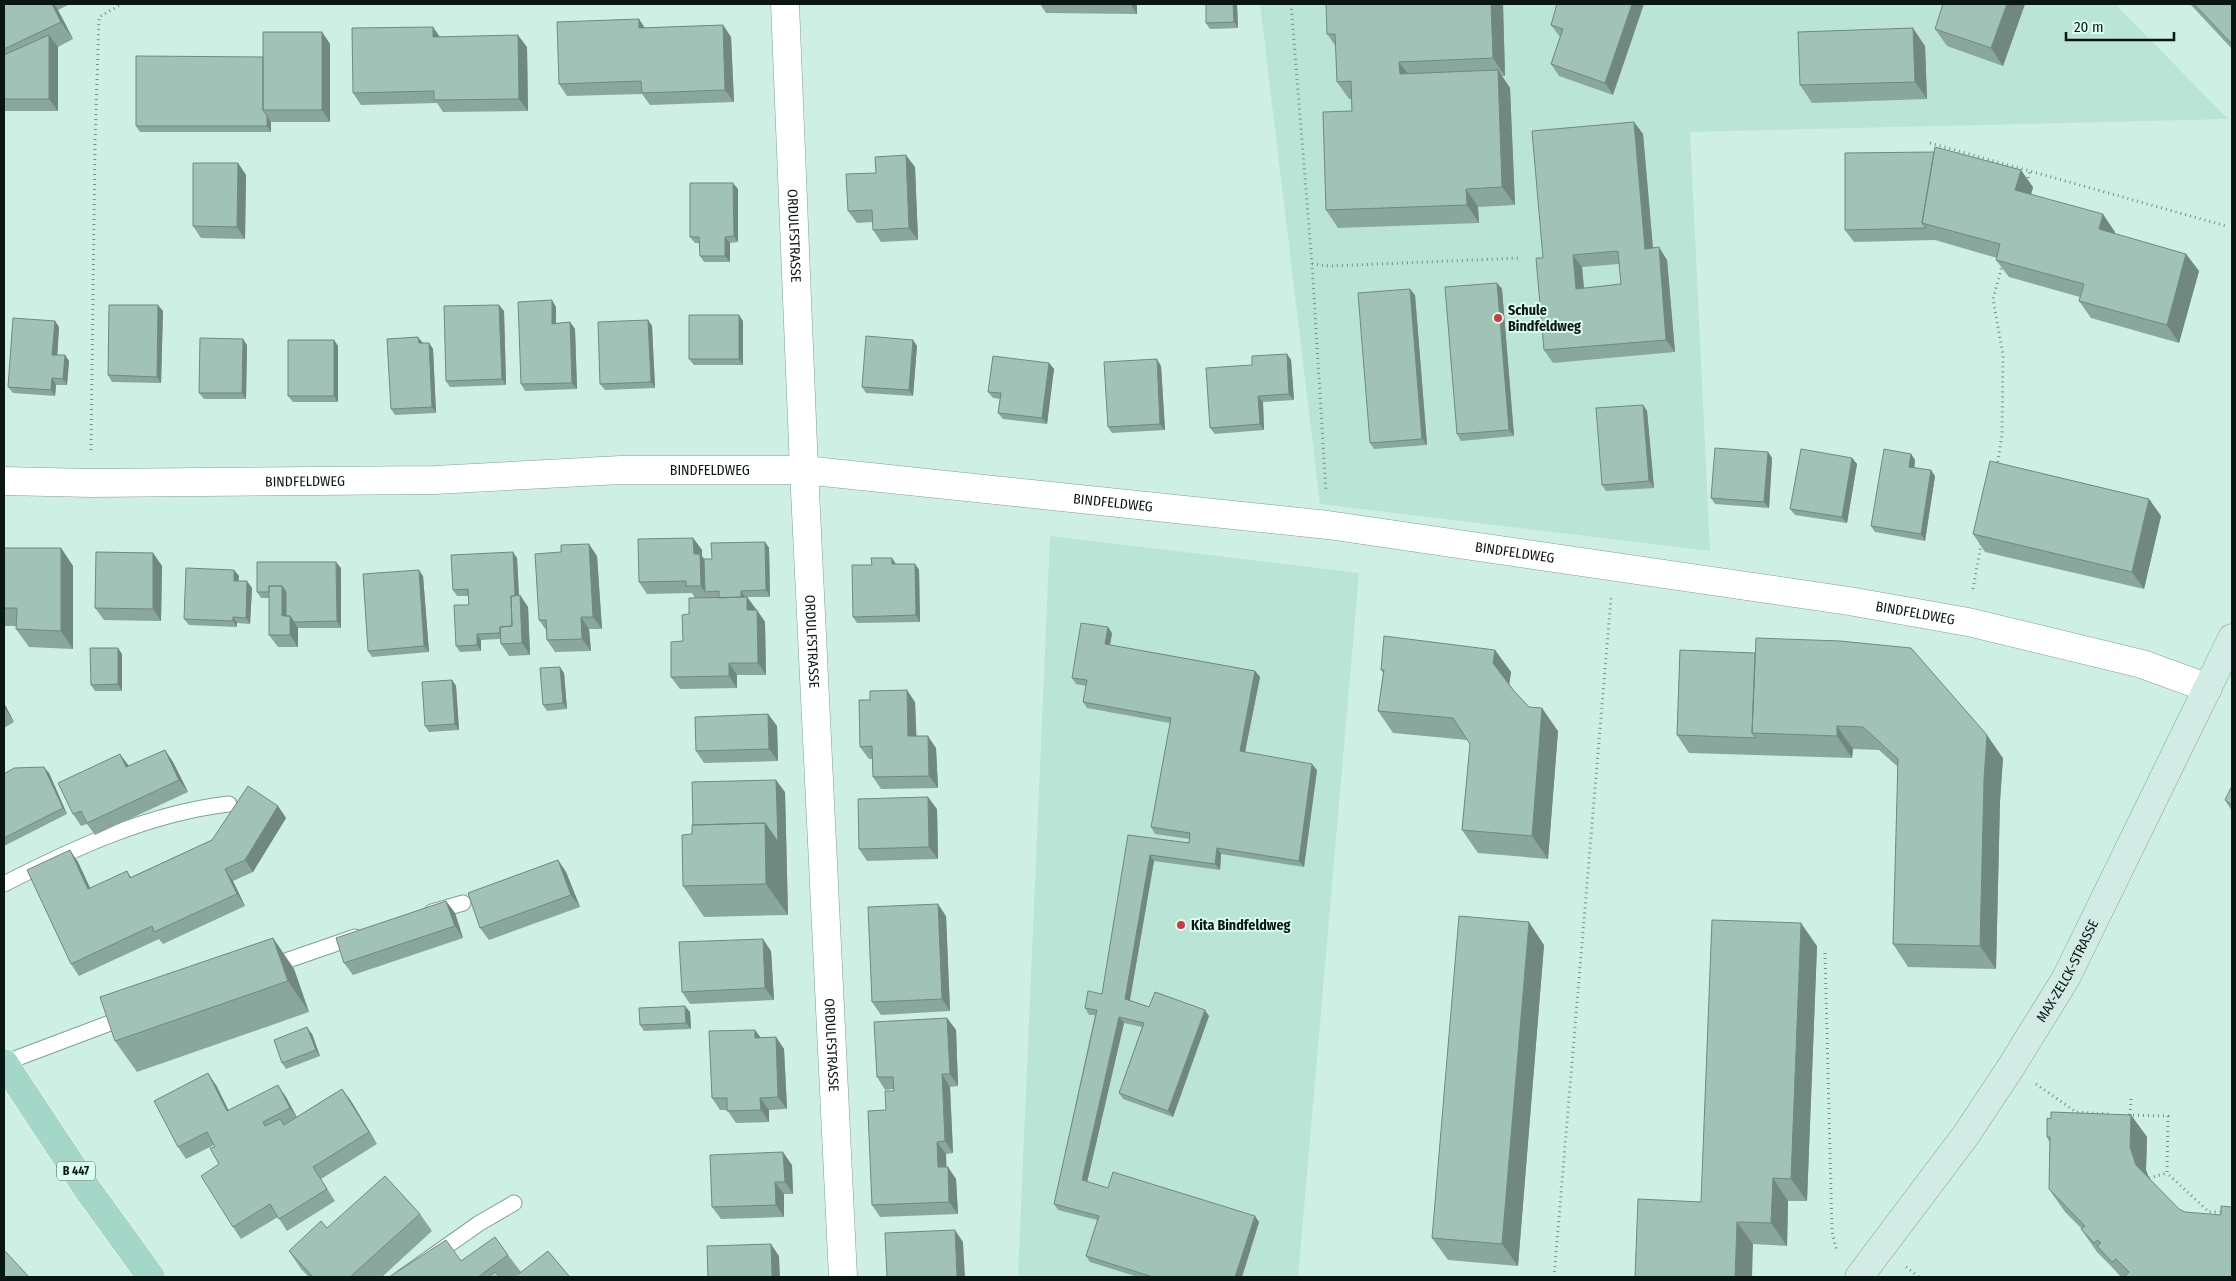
<svg xmlns="http://www.w3.org/2000/svg" width="2236" height="1281" font-family="'Fira Sans Condensed',sans-serif">
<style>
.built{fill:#b9e4d6}
.lines{fill:none;stroke-linecap:round;stroke-linejoin:round}
.lane-casing{stroke:#80a095;stroke-width:17}
.street-casing{stroke:#80a095;stroke-width:29}
.secondary-casing{stroke:#80a095;stroke-width:29}
.primary-casing{stroke:#fff;stroke-width:29}
.path{stroke:#778f87;stroke-width:3;stroke-dasharray:1 4;stroke-linecap:butt}
.lane{stroke:#fff;stroke-width:15}
.street{stroke:#fff;stroke-width:28}
.secondary{stroke:#d2ebe4;stroke-width:28}
.primary{stroke:#a4d7c8;stroke-width:28}
.wall{fill:#8aa79d;fill-rule:evenodd}
.shaded-wall{fill:#718880}
.building{fill:#a1c2b7;stroke:#718880;fill-rule:evenodd}
.poi-dot{fill:#ca3a40;stroke:#dbfdf1;stroke-width:2}
.labels{text-anchor:middle;dominant-baseline:central;stroke-width:4;stroke-linejoin:round;paint-order:stroke}
.shield{fill:#dbfdf1;stroke:#495b56;stroke-width:1}
.shield-label{font-size:12px;font-weight:bold;fill:#0a1613}
.street-label{font-size:14px;fill:#0a1613;stroke:#dbfdf1}
.poi-label{font-size:14px;font-weight:bold;fill:#0a1613;stroke:#dbfdf1;text-anchor:start}
</style>
<rect width="100%" height="100%" fill="#ceefe4"/>
<path class="built" d="M1260 4H2115L2228 119 1690 132 1710 551 1320 504Z
M1050 536 1359 573 1298 1277H1018Z"/>
<g class="lines">
<g class="lane-casing">
<path id="lane" d="M4 884C74 848 150 813 229 804
M432 912 463 903
M268 967 355 937
M4 1063 126 1017
M403 1277 478 1224 514 1203"/>
</g>
<g class="street-casing">
<g id="street">
<path id="s1" d="M785 4 804 470 843 1277"/>
<path id="s2" d="M4 481 91 483 435 480 621 470H804L1328 525 1849 601 1968 622 2142 664 2208 688"/>
</g>
</g>
<g class="secondary-casing">
<g id="secondary">
<path id="s3" d="M1859 1277 1966 1135 2011 1067 2066 978 2232 638"/>
</g>
</g>
<g class="primary-casing">
<path id="primary" d="M4 1063 88 1190 151 1277"/>
</g>
<path class="path" d="M1291 4 1312 264 1326 492
M1930 143 2226 226
M2027 183 2030 171
M1312 264 1331 266 1520 258
M91 450 95 142 99 17 122 4
M1997 467 2002 435 2003 355 1993 299 2002 266
M1973 589 1981 544
M1825 953 1832 1232 1837 1252
M2036 1084 2076 1112 2109 1114
M2128 1115 2168 1116 2167 1173 2209 1212H2232
M2130 1115 2131 1097
M2149 1178 2167 1173
M1906 1267 1919 1277
M1554 1277 1611 598"/>
<use href="#lane" class="lane"/>
<use href="#street" class="street"/>
<use href="#secondary" class="secondary"/>
<use href="#primary" class="primary"/>
</g>
<path class="wall" d="M4 4H67L68 5 58 10 73 39 58 47V111H4Z
M1040 4H1137V14L1046 13Z
M1206 4H1237L1238 28 1210 29 1206 23Z
M1503 4 1505 76H1502L1510 88 1515 205 1478 207 1479 223 1338 228 1326 210 1352 111 1351 99H1349L1337 82 1336 47 1327 34Z
M1557 4 1613 95 1559 76 1551 64 1560 37 1551 25Z
M1943 4H2025L2003 66 1947 46 1935 29Z
M2190 4H2232V49Z
M723 25 731 37 734 102 650 105 642 94 567 96 559 84 645 28Z
M433 27 440 37 527 47 528 111 443 112 437 103 361 105 353 93Z
M322 32 330 44V122H271V132H140L136 126 263 57Z
M1925 46 1927 99 1812 103 1800 85Z
M1634 122 1643 134 1653 248 1667 260 1675 352 1553 363 1544 350 1543 258ZM1619 264 1621 284 1584 288 1582 267Z
M238 163 246 175 245 239 201 238 193 226Z
M915 167 918 240 881 242 873 230V222L857 223 848 211 876 173Z
M2033 187 2031 194 2115 232 2114 234 2186 254 2199 271 2179 343 2091 318 2079 301 2080 297 2009 277 1996 260 1997 258 1935 240 1854 242 1845 230Z
M738 189V242L730 243V262H704L700 256V243H695L690 237Z
M1497 283 1502 289 1514 436 1461 441 1457 434Z
M1415 295 1427 445 1374 449 1370 443Z
M556 307V323L570 322 575 329 577 389 525 391 521 384Z
M163 311 161 383 112 382 108 375Z
M504 311 506 385 450 387 446 381Z
M648 320 652 326 655 388 605 390 600 384Z
M55 321 59 327 57 355H65L69 361 67 385H56L55 396 13 393 8 387Z
M743 321V365H694L689 359Z
M334 340 338 346V402H293L288 396Z
M913 340 917 346 913 396 866 393 862 387Z
M423 343H429L433 349 436 413 395 415 391 409Z
M247 345 246 399H204L199 393Z
M1287 354 1291 360 1294 400 1263 402 1264 430 1215 434 1210 428 1252 365Z
M1049 363 1054 369 1047 424 1003 419 998 413 1000 399 993 398 988 392Z
M1161 366 1165 430 1112 433 1108 427Z
M1643 405 1647 411 1654 488 1606 491 1602 485Z
M1768 452 1772 458 1769 508 1715 504 1711 498Z
M1911 454 1915 460 1914 468 1935 476 1925 541 1875 532 1871 526Z
M1852 458 1857 464 1847 523 1795 515 1790 509Z
M2149 499 2161 516 2144 589 1985 552 1973 534Z
M693 538 702 550V556L704 559H712L765 542 769 548 770 597H747L765 622 766 675H737V688L680 689 671 677 683 641 689 614 695 598 692 593 647 594 639 582Z
M4 548H61L73 566V649L29 647 16 629V626H4Z
M153 553 162 566 161 621 104 620 95 608Z
M597 556 602 629H589L591 651 555 652 547 640 546 630 539 620Z
M517 558 519 595H520L528 607 530 655 509 656 501 644 500 639 481 640V651L460 652 456 646 469 605 468 596H457L453 590Z
M896 564H915L919 570 920 622 857 623 853 617Z
M341 568V628H298V647H278L269 635V598H261L257 592Z
M234 570 239 576 238 581 252 588 250 624 237 623V627L189 625 184 619Z
M423 576 429 652 372 657 368 651Z
M1112 633 1110 645 1255 671 1260 677 1245 752 1317 770 1304 867 1221 854 1220 870 1154 861 1130 1000 1149 1007 1209 1016 1173 1117 1123 1099 1119 1093 1142 1027 1124 1023 1087 1182 1108 1188 1259 1222 1242 1277H1138L1090 1262 1086 1256 1097 1220 1058 1210 1054 1204 1095 1015H1089L1085 1008 1102 994 1128 835 1189 843 1190 839 1155 834 1151 827 1170 723 1087 708 1083 702 1086 686 1076 684 1072 678Z
M1495 650 1511 672 1509 685 1514 691 1529 707 1558 731 1548 859 1478 853 1462 830 1470 744 1467 740 1393 733 1378 711 1383 673 1381 670Z
M1680 650 2003 758 2000 801 1996 969 1908 967 1893 944 1898 767 1879 750 1853 749 1852 758 1689 753 1677 735Z
M122 654V691H95L91 685Z
M564 673 567 709 547 711 543 705Z
M452 680 456 686 459 730 429 732 425 726Z
M915 702 916 736 936 748 938 788 881 789 873 777 872 759H869L860 747Z
M4 703 14 722 4 728Z
M768 714 777 726 778 761 704 763 696 751Z
M165 750 173 762 188 792 95 835 87 824 81 826 73 814 129 766Z
M49 773 67 814 4 846V774Z
M2232 786V811L2225 800Z
M785 792 788 915 704 917 683 886 692 834Z
M278 806 286 818 253 872 233 881 245 906 163 944 159 939 79 976 71 964 78 862 90 888 127 871 131 877 212 840Z
M937 809 938 859 867 861 859 849Z
M558 860 566 872 580 907 489 940 480 928Z
M446 901 455 913 463 938 353 975 344 963Z
M946 916 950 1011 881 1015 872 1002Z
M273 938 294 969 309 1012 137 1072 115 1041Z
M1544 945 1518 1266 1448 1260 1432 1238Z
M1817 946 1807 1201H1788L1787 1246 1753 1244 1701 1202Z
M771 951 774 1000 690 1004 682 992Z
M685 1006 690 1012 691 1029 644 1031 640 1025Z
M947 1018 956 1030 958 1086 950 1087 953 1153 946 1154V1167L956 1179 958 1214 880 1217 872 1205 886 1110 894 1091 893 1089 885 1090 877 1077Z
M755 1030 760 1037H776L784 1049 787 1109 769 1110V1122L736 1123 727 1110H720L712 1098Z
M312 1034 320 1056 286 1069 282 1063Z
M216 1085 228 1110 286 1097 297 1117 342 1089 351 1101 377 1144 321 1179 335 1201 287 1231 278 1217 241 1239 233 1227 219 1164 214 1145 186 1159 178 1147Z
M2131 1115 2147 1137 2146 1170 2149 1178 2232 1277H2121L2110 1265 2097 1252 2081 1229H2082L2065 1212 2049 1189 2050 1143 2047 1137 2051 1119Z
M792 1165 793 1194H784V1217L721 1219 712 1207Z
M420 1214 432 1231 382 1277H309L301 1269 289 1251 327 1228Z
M508 1255 521 1272 514 1277H389L461 1261Z"/>
<path class="shaded-wall" d="M52 4H54L58 10 73 39 61 22Z
M1130 4H1137V14Z
M1233 4H1237L1238 28 1234 22Z
M1491 4H1503L1505 76 1493 58Z
M1632 4H1644L1613 95 1605 83Z
M2007 4H2025L2003 66 1991 48Z
M639 19 647 31 639 28Z
M723 25 731 37 734 102 725 90Z
M433 27 441 39 433 37Z
M1913 28 1925 46 1927 99 1915 82Z
M322 32 330 44V122L322 110Z
M49 35 58 47V111L49 99Z
M518 35 527 47 528 111 519 99Z
M1399 62 1412 79 1400 74Z
M1498 70 1510 88 1515 205 1502 187Z
M267 116 271 122V132L267 126Z
M1634 122 1643 134 1654 261 1645 249Z
M906 155 915 167 918 240 909 228Z
M238 163 246 175 245 239 237 227Z
M2021 170 2033 187 2028 207 2015 190Z
M733 183 738 189V242L734 236Z
M1466 189 1478 207 1479 223 1467 205Z
M2103 214 2115 232 2111 247 2099 229Z
M725 237 730 243V262L725 256Z
M1659 247 1667 260 1675 352 1666 340Z
M2186 254 2199 271 2179 343 2167 325Z
M1573 255 1582 267 1585 301 1576 289Z
M1497 283 1502 289 1514 436 1509 430Z
M1410 289 1415 295 1427 445 1422 439Z
M552 300 556 307V330L552 324Z
M158 305 163 311 161 383 157 377Z
M499 305 504 311 506 385 502 379Z
M739 315 743 321V365L739 359Z
M648 320 652 326 655 388 651 382Z
M55 321 59 327 57 361 52 355Z
M570 322 575 329 577 389 572 383Z
M418 337 423 343H419Z
M243 339 247 345 246 399 242 393Z
M334 340 338 346V402L334 396Z
M913 340 917 346 913 396 909 390Z
M429 343 433 349 436 413 432 407Z
M1287 354 1291 360 1294 400 1289 394Z
M65 355 69 361 67 385 63 379Z
M1157 359 1161 366 1165 430 1160 424Z
M1049 363 1054 369 1047 424 1042 418Z
M52 378 56 385 55 396 51 390Z
M1258 396 1263 402 1264 430 1260 424Z
M1643 405 1647 411 1654 488 1649 481Z
M1768 452 1772 458 1769 508 1764 502Z
M1911 454 1915 460 1914 473 1909 467Z
M1852 458 1857 464 1847 523 1842 517Z
M1931 470 1935 476 1925 541 1921 534Z
M2149 499 2161 516 2144 589 2132 572Z
M693 538 702 550V556L709 566 705 592 701 586 694 554Z
M765 542 769 548 770 597 766 590Z
M589 544 597 556 602 629 593 617Z
M61 548 73 566V649L61 631Z
M513 552 517 558 521 638 516 632Z
M153 553 162 566 161 621 153 609Z
M892 558 896 564H892Z
M336 562 341 568V628L337 621Z
M915 564 919 570 920 622 916 615Z
M234 570 239 576 238 588 234 581Z
M419 570 423 576 429 652 424 646Z
M247 581 252 588 250 624 246 618Z
M282 586 290 598 291 617 298 628V647L290 635 282 616Z
M741 591 745 597 741 604Z
M520 595 528 607 530 655 522 643Z
M747 597 756 609V622L747 610Z
M757 610 765 622 766 675 758 663Z
M233 617 237 623V627L233 621Z
M581 617 589 629 591 651 582 639Z
M1108 627 1112 633 1109 650 1105 644Z
M477 634 481 640V651L477 645Z
M118 648 122 654V691L118 684Z
M1495 650 1511 672 1509 686 1493 663Z
M729 663 737 675V688L729 676Z
M560 667 564 673 567 709 563 703Z
M1255 671 1260 677 1244 757 1240 751Z
M452 680 456 686 459 730 455 724Z
M907 690 915 702 917 748 908 736Z
M4 703 14 722 4 707Z
M1542 708 1558 731 1548 859 1532 836Z
M768 714 777 726 778 761 769 749Z
M1837 726 1853 749 1852 758 1837 736Z
M1987 735 2003 758 2000 801 1996 969 1980 946 1984 779Z
M928 736 936 748 938 788 929 776Z
M165 750 173 762 188 792 179 780Z
M120 754 129 766 126 767Z
M1312 764 1317 770 1304 867 1299 861Z
M44 767 49 773 67 814 63 808Z
M776 780 785 792 788 915 766 884 765 823Z
M928 797 937 809 938 859 929 847Z
M278 806 286 818 253 872 245 860Z
M1217 848 1221 854 1220 870 1215 864Z
M70 850 78 862 96 901 88 889Z
M1150 855 1154 861 1129 1005 1125 999Z
M558 860 566 872 580 907 571 895Z
M225 869 233 881 245 906 237 894Z
M446 901 455 913 463 938 455 926Z
M938 904 946 916 950 1011 942 999Z
M1529 922 1544 945 1518 1266 1502 1244Z
M1801 923 1817 946 1807 1201 1791 1179Z
M273 938 294 969 309 1012 288 981Z
M763 939 771 951 774 1000 765 988Z
M685 1006 690 1012 691 1029 686 1023Z
M1205 1010 1209 1016 1173 1117 1168 1111Z
M1119 1017 1124 1023 1086 1187 1082 1180Z
M947 1018 956 1030 958 1086 950 1074Z
M307 1027 312 1034 320 1056 316 1050Z
M755 1030 764 1042 755 1038Z
M776 1037 784 1049 787 1109 778 1097Z
M208 1073 216 1085 235 1123 227 1111Z
M942 1074 950 1087 953 1153 945 1141Z
M278 1085 286 1097 298 1120 290 1108Z
M342 1089 351 1101 377 1144 369 1132Z
M760 1098 769 1110V1122L761 1110Z
M2131 1115 2147 1137 2146 1170 2152 1187 2136 1165 2130 1147Z
M937 1142 946 1154 947 1179 938 1167Z
M783 1152 792 1165 793 1194 785 1182Z
M948 1167 956 1179 958 1214 949 1202Z
M1773 1178 1788 1201 1787 1246 1771 1223Z
M775 1182 784 1194V1217L776 1205Z
M1255 1216 1259 1222 1242 1277H1235Z
M1737 1222 1753 1244 1752 1277H1735Z
M955 1230 963 1242 965 1277H957Z
M771 1244 779 1256 780 1277H772Z"/>
<path class="building" d="M4 4H52L61 22 4 49Z
M1206 4H1233L1234 22 1206 23Z
M1326 4H1491L1493 58 1399 62 1400 74 1498 70 1502 187 1466 189 1467 205 1326 210 1323 112 1352 111 1351 81 1337 82 1335 34H1327Z
M1557 4H1632L1605 83 1551 64 1563 29 1551 25Z
M1943 4H2007L1991 48 1935 29Z
M2194 4H2232V44Z
M639 19V28L723 25 725 90 642 93 641 81 559 84 557 22Z
M433 27V37L518 35 519 99 434 100V91L353 93 352 28Z
M1913 28 1915 82 1800 85 1798 32Z
M263 32H322V110H263Z
M49 35V99H4V55Z
M136 56 263 57V110L267 116V126H136Z
M1634 122 1645 249 1659 247 1666 340 1544 350 1536 258H1543L1532 131ZM1618 251 1621 284 1576 289 1573 255Z
M1935 147 2021 170 2015 190 2103 214 2099 229 2186 254 2167 325 2079 301 2084 284 1996 260 2000 244 1922 223Z
M1934 152 1922 223 1926 228 1845 230V153Z
M906 155 909 228 873 230 872 210 848 211 846 174 876 173 875 157Z
M193 163H238L237 227 193 226Z
M690 183H733L734 236 725 237V256H700L699 237H690Z
M1497 283 1509 430 1457 434 1445 287Z
M1410 289 1422 439 1370 443 1358 293Z
M552 300V324L570 322 572 383 521 384 518 302Z
M109 305H158L157 377 108 375Z
M499 305 502 379 446 381 444 306Z
M689 315H739V359H689Z
M13 318 55 321 52 355H65L63 379 52 378 51 390 8 387Z
M648 320 651 382 600 384 598 322Z
M866 336 913 340 909 390 862 387Z
M418 337 419 343H429L432 407 391 409 387 339Z
M200 338 243 339 242 393H199Z
M288 340H334V396H288Z
M1287 354 1289 394 1258 396 1260 424 1210 428 1206 368 1252 365V356Z
M993 356 1049 363 1042 418 998 413 1001 393 988 392Z
M1157 359 1160 424 1108 427 1104 362Z
M1643 405 1649 481 1602 485 1596 408Z
M1715 448 1768 452 1764 502 1711 498Z
M1801 449 1852 458 1842 517 1790 509Z
M1884 449 1911 454 1909 467 1931 470 1921 534 1871 526Z
M1990 461 2149 499 2132 572 1973 534Z
M693 538 694 554H700L701 586H686V581L639 582 638 539Z
M765 542 766 590 741 591V597L719 598V591L705 592 704 559H712L711 543Z
M589 544 593 617H581L582 639 547 640 546 620H539L535 554 561 552V545Z
M4 548H61V631L16 629 17 608H4Z
M96 552 153 553V609L95 608Z
M513 552 515 596H511L512 626 500 627V633L477 634V645L456 646 454 605H469L468 589 453 590 451 555Z
M871 558H892V564H915L916 615 853 617 852 565H872Z
M257 562H336L337 621 294 622 290 616H286V592L282 586H269V592H257Z
M186 568 234 570V581H247L246 618 233 617V621L184 619Z
M419 570 424 646 368 651 363 574Z
M269 586H282V616H290V635H269Z
M520 595 522 643 501 644 500 627 512 626 511 596Z
M747 597V610H757L758 663H729V676L671 677V642L683 641 682 615 689 614V598Z
M1081 623 1108 627 1105 644 1255 671 1240 751 1312 764 1299 861 1217 848 1215 864 1150 855 1125 999 1149 1007 1155 992 1205 1010 1168 1111 1119 1093 1144 1023 1119 1017 1082 1180 1108 1188 1113 1172 1255 1216 1235 1277H1153L1086 1256 1099 1216 1054 1204 1097 1010 1085 1008 1088 991 1102 994 1128 835 1189 843 1190 833 1151 827 1171 718 1083 702 1087 680 1072 678Z
M1384 636 1495 650 1493 663 1514 691 1529 707 1542 708 1532 836 1462 830 1470 744 1453 718 1378 711 1384 670H1381Z
M1756 638 1840 641 1911 648 1987 735 1984 779 1980 946 1893 944 1898 759 1863 727 1837 726V736L1752 733Z
M90 648H118V684L91 685Z
M1680 650 1755 653 1752 733 1756 738 1677 735Z
M560 667 563 703 543 705 540 668Z
M452 680 455 724 425 726 422 682Z
M907 690 908 736H928L929 776 873 777 872 746 860 747 859 700H870V691Z
M768 714 769 749 696 751 695 717Z
M165 750 179 780 87 823 81 811 73 814 58 783 120 754 126 767Z
M44 767 63 808 4 838V774L14 768Z
M776 780 778 842 765 823 693 825 692 782Z
M248 786 278 806 245 860 225 869 237 894 154 932 152 926 71 964 27 870 70 850 88 889 127 871 130 878 212 840Z
M2232 786V805L2225 800Z
M928 797 929 847 859 849 858 799Z
M765 823 766 884 683 886 682 835 692 834V825Z
M558 860 571 895 480 928 468 893Z
M446 901 455 926 344 963 336 938Z
M938 904 942 999 872 1002 868 907Z
M1459 916 1529 922 1502 1244 1432 1238Z
M1712 920 1801 923 1791 1179 1773 1178 1771 1223 1737 1222 1735 1277H1635L1638 1199 1701 1202Z
M273 938 288 981 115 1041 100 997Z
M763 939 765 988 682 992 679 942Z
M685 1006 686 1023 640 1025 639 1008Z
M947 1018 950 1074H942L945 1141 937 1142 938 1167H948L949 1202 872 1205 868 1111 886 1110 885 1091H894L893 1077H877L874 1022Z
M307 1027 316 1050 282 1063 274 1040Z
M755 1030V1038L776 1037 778 1097 760 1098 761 1110 727 1111V1098H712L709 1031Z
M208 1073 227 1111 278 1085 290 1108 263 1122 265 1126 280 1119 284 1125 342 1089 369 1132 313 1167 327 1189 279 1219 270 1204 233 1227 201 1176 219 1164 210 1148 215 1147 207 1132 178 1147 154 1101Z
M2051 1112 2131 1115 2130 1147 2136 1165 2179 1209 2185 1212 2221 1215V1206L2232 1207V1277H2127L2125 1276 2129 1272 2116 1259 2112 1262 2097 1246 2101 1243 2098 1240 2094 1243 2081 1229 2085 1226 2049 1189 2050 1137H2047V1118L2051 1119Z
M783 1152 785 1182H775L776 1205 712 1207 710 1155Z
M385 1176 420 1214 350 1277H313L289 1251 321 1221 327 1228Z
M955 1230 957 1277H887L885 1233Z
M495 1237 508 1255 478 1277H389L446 1240 461 1261Z
M771 1244 772 1277H708L707 1246Z
M4 1250 29 1277H4Z
M548 1251 569 1276 568 1277H515Z
M495 1272 500 1277H488Z"/>
<g class="poi-dot">
<circle cx="1498" cy="318" r="5"/>
<circle cx="1181" cy="925" r="5"/>
</g>
<g class="labels">
<rect class="shield" x="57" y="1161.5" width="38" height="19" rx="4"/>
<g class="shield-label">
<text x="76" y="1171">B 447</text>
</g>
<g class="street-label">
<text stroke="none"><textPath href="#s1" startOffset="232">ORDULFSTRASSE</textPath></text>
<text stroke="none"><textPath href="#s2" startOffset="706">BINDFELDWEG</textPath></text>
<text stroke="none"><textPath href="#s2" startOffset="301">BINDFELDWEG</textPath></text>
<text stroke="none"><textPath href="#s2" startOffset="1111">BINDFELDWEG</textPath></text>
<text stroke="none"><textPath href="#s2" startOffset="1516">BINDFELDWEG</textPath></text>
<text stroke="none"><textPath href="#s2" startOffset="1921">BINDFELDWEG</textPath></text>
<text stroke="none"><textPath href="#s1" startOffset="638">ORDULFSTRASSE</textPath></text>
<text stroke="none"><textPath href="#s3" startOffset="371">MAX-ZELCK-STRASSE</textPath></text>
<text stroke="none"><textPath href="#s1" startOffset="1042">ORDULFSTRASSE</textPath></text>
</g>
<g class="poi-label">
<text x="1508" y="310">Schule<tspan x="1508" dy="16">Bindfeldweg</tspan></text>
<text x="1191" y="925">Kita Bindfeldweg</text>
</g>
</g>
<rect width="2236" height="1281" fill="none" stroke="#0a1613" stroke-width="10"/>
<path d="M2066 32v8h108v-8" fill="none" stroke="#0a1613" stroke-width="2.5"/>
<text x="2074" y="32" font-size="15" fill="#0a1613" stroke="#dbfdf1" stroke-width="4" paint-order="stroke">20 m</text>
</svg>
